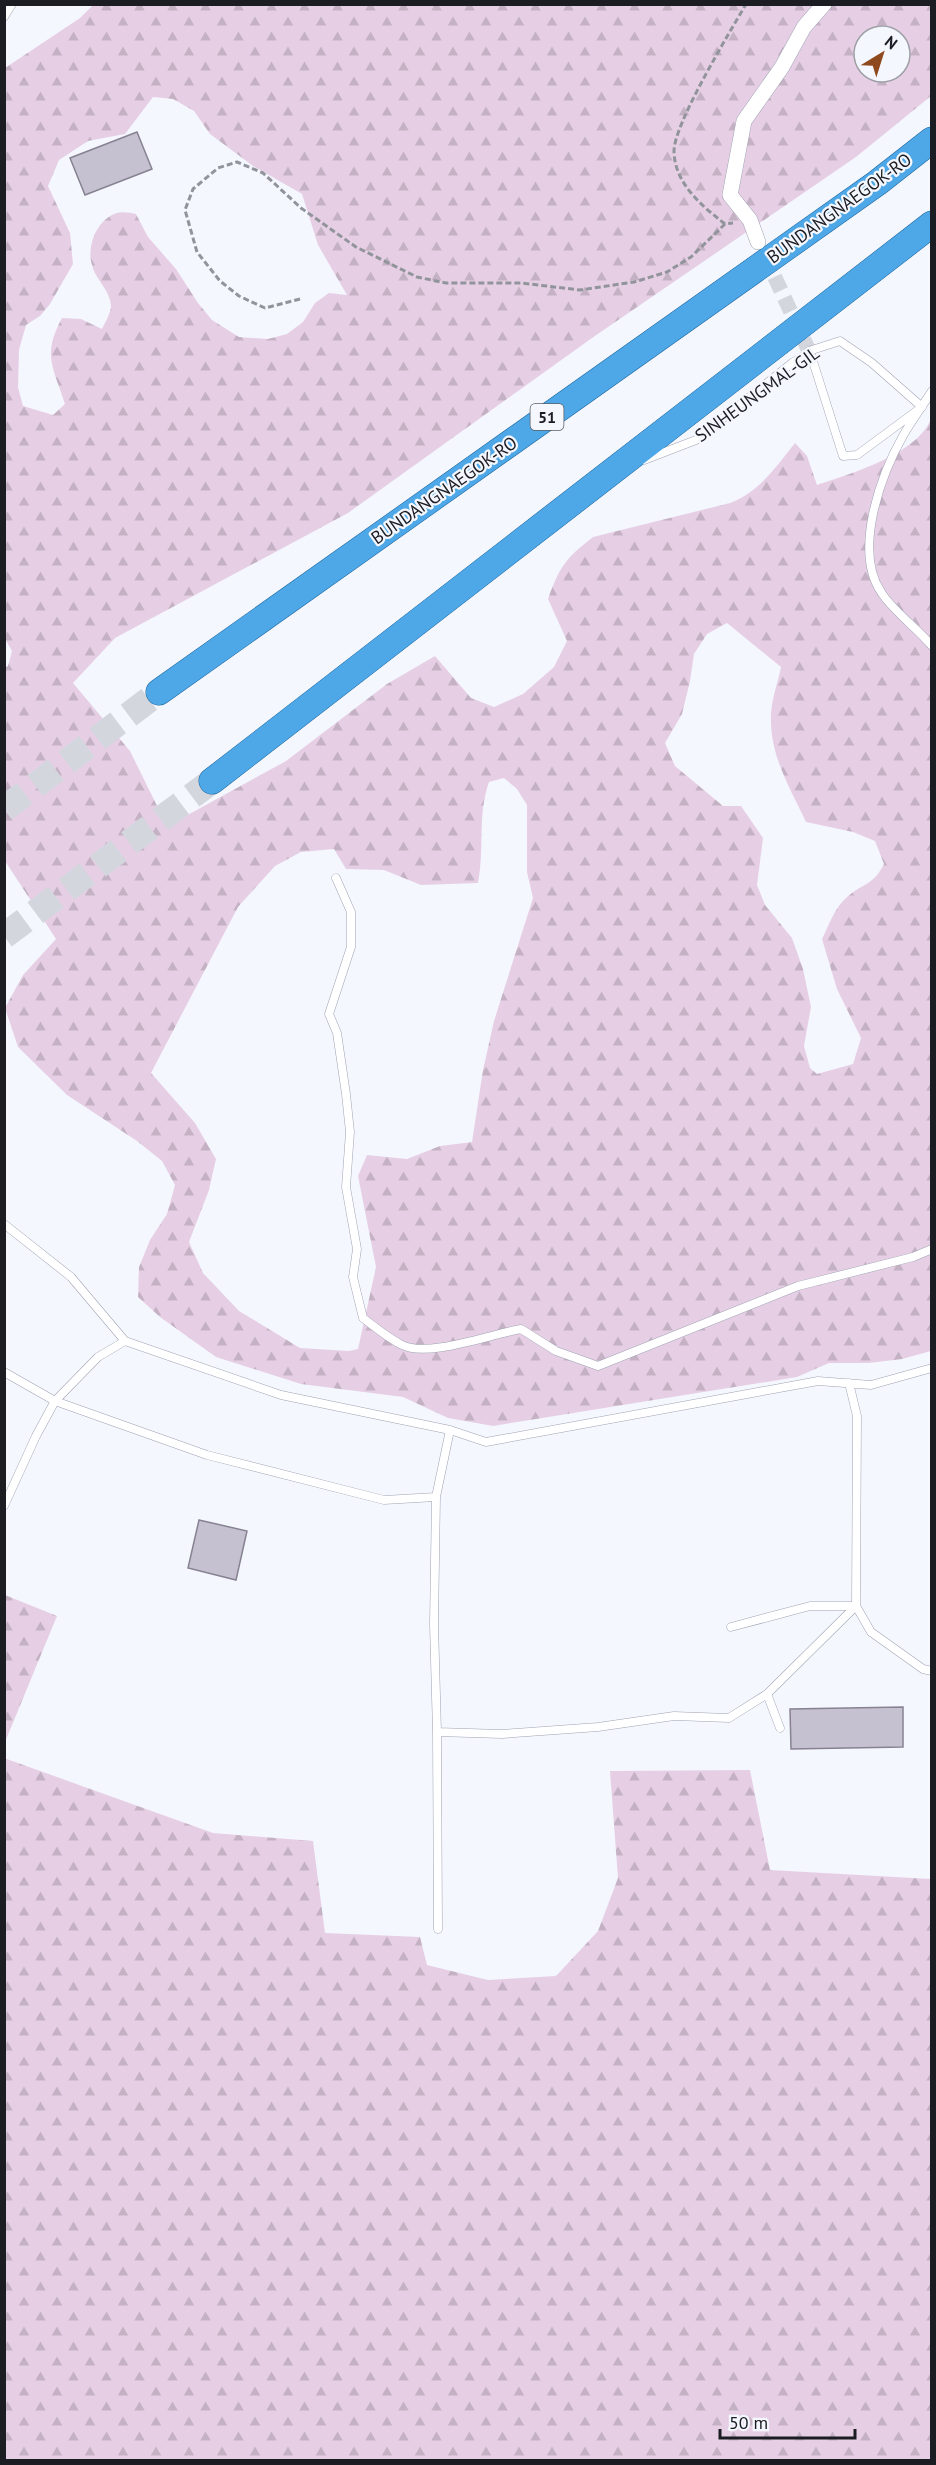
<svg xmlns="http://www.w3.org/2000/svg" width="936" height="2465" font-family="'PT Sans',sans-serif">
<style>
.forest{fill:url(#forest-firs);fill-rule:evenodd}
.building{fill:#c6c1d1;stroke:#878291;stroke-width:1.5}
.lines{fill:none;stroke-linecap:round;stroke-linejoin:round}
.minor-tunnel{stroke:#d4d6dd;stroke-width:15;stroke-dasharray:15 8;stroke-linecap:butt}
.trunk-tunnel{stroke:#d4d6dd;stroke-width:26;stroke-dasharray:26 13;stroke-linecap:butt}
.service-casing{stroke:#9fa3b3;stroke-width:9}
.minor-casing{stroke:#9fa3b3;stroke-width:16}
.trunk-casing{stroke:#20689e;stroke-width:27}
.path{stroke:#92949b;stroke-width:3;stroke-dasharray:6 3;stroke-linecap:butt}
.service{stroke:#fff;stroke-width:8}
.minor{stroke:#fff;stroke-width:15}
.trunk{stroke:#4ea7e6;stroke-width:26}
.labels{text-anchor:middle;dominant-baseline:central;stroke-width:4.5;stroke-linejoin:round;paint-order:stroke}
.shield{fill:#f5f7fe;stroke:#5c5e65;stroke-width:1.5}
.shield-label{font-size:16px;font-weight:bold;fill:#1b1d23}
.street-label{font-size:18px;fill:#1b1d23;stroke:#f5f7fe}
</style>
<defs>
<pattern id="forest-firs" width="22" height="20" patternUnits="userSpaceOnUse" patternTransform="scale(1.5)"><rect width="22" height="20" fill="#e6cfe5"/><path d="M5 1l3.5 6h-7zM16 11l3.5 6h-7z" fill="#c5b1c4"/></pattern>
</defs>
<rect width="100%" height="100%" fill="#f5f7fe"/>
<path class="forest" d="M93 5H931V96L856 157 592 338 348 513 115 638 73 683 130 751 165 822 182 818 286 761 387 684 435 656 471 698 494 707 523 694 554 667 567 641 548 599C560 566 565 559 593 537L730 503C760 491 775 468 795 443L807 456 817 485C852 473 916 455 931 419V1351L902 1359 869 1363H829L797 1377 493 1426 448 1418 403 1397 301 1384 216 1357 160 1317 138 1297 139 1267 150 1240 167 1214 175 1185 162 1161 137 1141 67 1095 18 1047 5 1008 23 975 56 939 5 861 4 668 8 666 12 651 4 637 5 68 80 18ZM864 36H900V72H864ZM153 97 173 99 194 111 210 134 253 166 302 194 318 245 347 295 329 293 315 303 303 322 287 334 268 339 239 337 212 320 198 303 176 269 148 237 136 214C125 211 115 211 106 219 94 229 87 249 92 265 95 279 111 291 111 307 110 314 105 323 102 329L81 319 62 318C42 355 53 367 65 404L53 415 23 406 18 387 19 350 26 325 40 316 50 304 73 264 70 233 48 186 59 160 88 141 125 134ZM727 623 781 667C778 682 772 698 771 713 769 754 789 786 806 822L853 832 875 841 884 864C872 887 862 883 846 898 834 909 829 925 822 939L837 989 861 1038 853 1064 817 1074 810 1068 804 1046 811 1007 803 969 792 938 765 905 757 885 763 838 741 806H723L675 766 665 743 682 714 690 681 694 654 707 634ZM504 778 517 789 527 805V872L533 898 494 1021 483 1070 472 1142 440 1146 407 1159 367 1155 358 1176 376 1267 358 1349 349 1351 300 1348 239 1311 203 1273 189 1242 209 1190 216 1159 195 1123 151 1073 238 907 275 866 301 852 334 849 346 869 384 870 421 885 478 883C485 848 477 816 489 782Z
M5 1595 57 1616 5 1742Z
M4 1758 213 1833 313 1841 325 1933 420 1937 427 1965 488 1980 556 1976 598 1931 618 1878 610 1771 750 1770 770 1870 931 1879V2460H5Z"/>
<path class="building" d="M137 132 152 169 85 195 70 158Z
M199 1520 247 1531 236 1580 188 1568Z
M903 1707V1747L791 1749 790 1709Z"/>
<g class="lines">
<path class="minor-tunnel" d="M765 256 809 351"/>
<path class="trunk-tunnel" d="M4 809 159 692
M4 936 212 781"/>
<g class="service-casing">
<path id="service" d="M4 17 12 4
M932 391C923 405 913 419 904 434 881 474 853 550 881 592 892 610 917 628 932 646
M644 460 696 440 792 363 810 352 812 350 840 341 872 363 922 407 857 455 843 456 810 352 809 351
M336 878 351 912V947L329 1014 337 1033 346 1094 350 1132 346 1187 357 1249 353 1277 363 1318C375 1327 388 1338 402 1345 428 1358 491 1334 521 1329L556 1351 598 1366 798 1286 913 1257 932 1249
M4 1224 71 1277 125 1341
M4 1372 55 1401 98 1357 125 1341 281 1395 450 1430 486 1442 818 1381 871 1385 932 1368
M436 1497 434 1624 437 1732 502 1734 598 1727 674 1716 729 1718 767 1694 856 1606 857 1416 849 1383
M4 1506 36 1436 55 1401 207 1455 384 1500 436 1497 450 1430
M731 1627 810 1606H856L871 1632 923 1669 932 1671
M767 1694 780 1728
M437 1732 438 1929"/>
</g>
<g class="minor-casing">
<path id="minor" d="M758 242 750 220 730 195 744 121 782 67 804 27 824 4"/>
</g>
<g class="trunk-casing">
<path id="trunk" d="M159 692 877 183 932 140
M212 781 932 224"/>
</g>
<path class="path" d="M725 224C702 206 675 184 674 152 673 125 730 32 746 4
M300 299 265 308 239 296 220 281 197 252 185 210 193 189 218 168 237 162 263 173 301 208 356 247 417 277 446 283H521L580 290 634 282 667 272 691 257 725 224 733 223"/>
<use href="#service" class="service"/>
<use href="#minor" class="minor"/>
<use href="#trunk" class="trunk"/>
</g>
<g class="labels">
<rect class="shield" x="530.5" y="404" width="33" height="26" rx="4.5"/>
<g class="shield-label">
<text x="547" y="417">51</text>
</g>
<g class="street-label">
<text transform="translate(839 208) rotate(-36)">BUNDANGNAEGOK-RO</text>
<text transform="translate(757 394) rotate(-36)">SINHEUNGMAL-GIL</text>
<text transform="translate(444 490) rotate(-35)">BUNDANGNAEGOK-RO</text>
</g>
</g>
<rect width="936" height="2465" fill="none" stroke="#1b1d23" stroke-width="12"/>
<g transform="translate(882 54) rotate(38)"><circle r="28" fill="#f5f7fe" stroke="#9ea0a6" stroke-width="1.5"/>
<path d="M0-4.5L10 22L0 15L-10 22Z" fill="#8e491f"/>
<text y="-9" font-size="16" font-weight="bold" text-anchor="middle" fill="#1b1d23">N</text>
</g>
<path d="M720 2429v9h135v-9" fill="none" stroke="#1b1d23" stroke-width="3"/>
<text x="729" y="2429" font-size="18" fill="#1b1d23" stroke="#f5f7fe" stroke-width="4.5" paint-order="stroke">50 m</text>
</svg>
